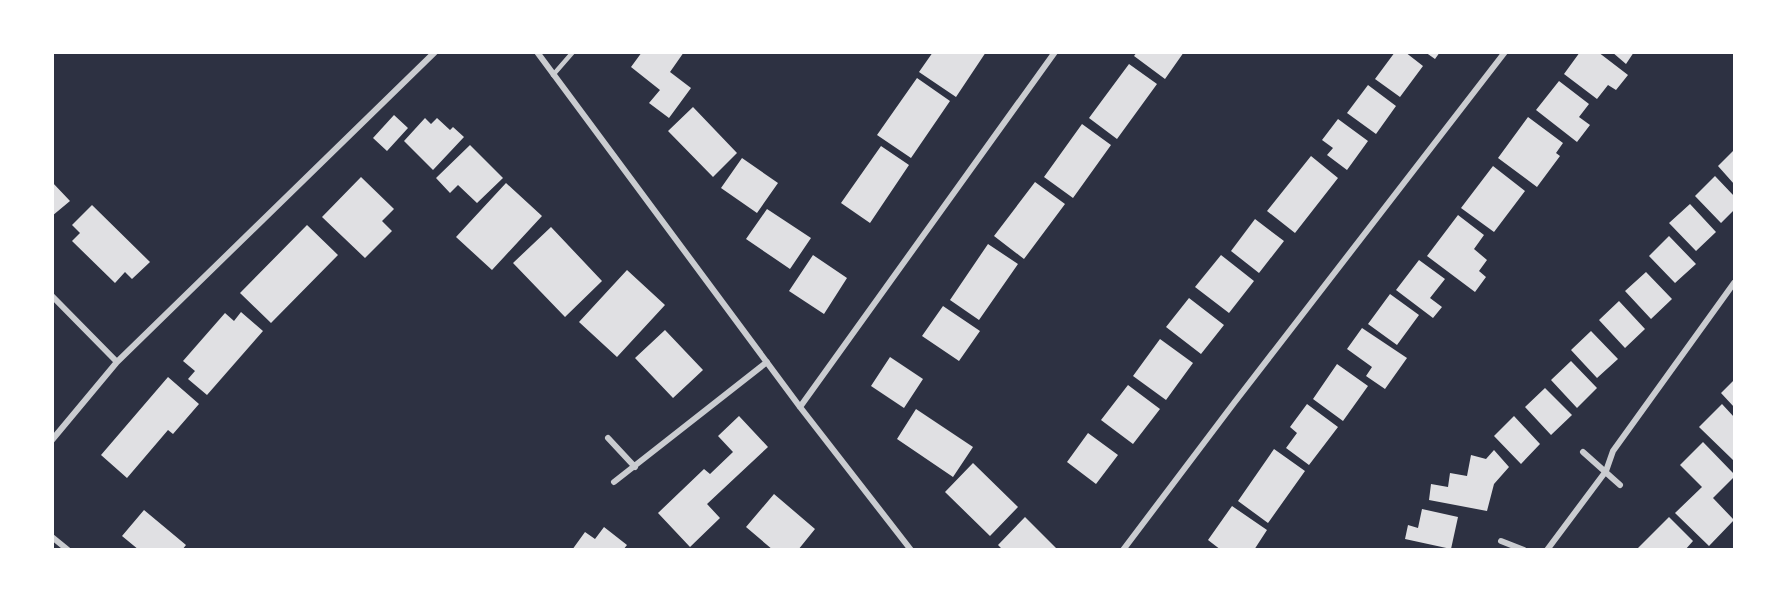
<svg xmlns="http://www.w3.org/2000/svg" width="1787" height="602" font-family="'Noto Sans',sans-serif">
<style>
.building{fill:#e0e0e3}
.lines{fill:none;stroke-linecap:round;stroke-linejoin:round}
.service{stroke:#caccd0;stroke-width:4.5}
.minor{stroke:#caccd0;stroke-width:6}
</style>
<rect width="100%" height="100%" fill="#2d3142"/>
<path class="building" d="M642 52H684L670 72 691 88 669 118 649 103 660 90 631 67Z
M933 52H986L956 97 919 72Z
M1137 52H1184L1165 79 1134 56Z
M1395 52H1405L1423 66 1400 97 1375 79Z
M1425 52H1440L1435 59Z
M1580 52H1598L1628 75 1616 90 1608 85 1597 99 1564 74Z
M1612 52H1634L1626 64Z
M1129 64 1157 84 1117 139 1089 118Z
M917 78 950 101 911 158 877 135Z
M1559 81 1589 104 1579 117 1590 125 1577 142 1536 110Z
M1368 85 1396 106 1376 134 1347 113Z
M693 107 737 153 713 177 668 131Z
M394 115 408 128 387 151 373 138Z
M1528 117 1563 143 1556 153 1560 156 1537 187 1498 158Z
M425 118 431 124 437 118 450 130 453 127 464 137 433 170 404 141Z
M1338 119 1368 141 1347 170 1327 155 1333 148 1322 140Z
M1082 124 1111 145 1073 198 1044 177Z
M470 145 503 178 477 203 458 185 450 193 436 178Z
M881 146 909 165 870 223 841 203Z
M1734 150V184L1718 166Z
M1311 156 1338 178 1295 233 1267 211Z
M742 158 778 183 757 213 721 188Z
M1493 166 1525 191 1494 232 1461 208Z
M1715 176 1734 196V210L1721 223 1695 196Z
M361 177 394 209 382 221 392 231 365 258 322 217Z
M52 182 70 201 52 216Z
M1035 182 1065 204 1024 259 994 236Z
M506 183 542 216 492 270 456 237Z
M1690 204 1716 232 1696 251 1669 223Z
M92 205 150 262 132 279 125 272 115 283 72 241 80 233 72 225Z
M767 209 811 238 790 269 746 239Z
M1458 215 1484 235 1474 249 1487 260 1479 271 1486 277 1475 292 1427 256Z
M1255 219 1284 241 1259 273 1231 251Z
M307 225 338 255 271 323 240 293Z
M551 227 602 281 565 317 513 263Z
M1669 236 1696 264 1675 283 1649 256Z
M988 244 1018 264 979 320 950 300Z
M813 255 847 278 824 314 789 291Z
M1221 255 1254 281 1229 313 1195 287Z
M1419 260 1445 279 1430 298 1442 307 1433 318 1396 290Z
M627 270 665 305 617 357 579 322Z
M1646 272 1672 299 1651 319 1625 291Z
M1390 294 1419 315 1397 345 1368 324Z
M1189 298 1224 325 1201 354 1166 327Z
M1619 301 1645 329 1625 348 1599 320Z
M943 306 980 331 959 361 922 336Z
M241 312 263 331 207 395 188 379 195 371 183 361 225 313 234 321Z
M1362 328 1407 358 1385 389 1366 376 1372 367 1347 349Z
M665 330 703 370 673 398 635 358Z
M1591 331 1618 359 1597 378 1571 350Z
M1160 339 1193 363 1166 400 1133 376Z
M890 357 923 379 904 408 871 386Z
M1571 361 1597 388 1577 408 1551 380Z
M1337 364 1368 386 1343 421 1313 399Z
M168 377 199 404 173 434 168 430 127 478 101 455Z
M1734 380V407L1721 393Z
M1128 385 1160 409 1133 444 1101 420Z
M1545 388 1572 415 1551 435 1525 407Z
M1307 404 1338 427 1309 465 1286 448 1297 433 1290 427Z
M1722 404 1734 417V458L1733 460 1699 427Z
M916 409 973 447 953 477 897 439Z
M739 416 768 447 707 504 720 518 690 547 658 513 704 469 710 474 733 452 718 436Z
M1514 416 1540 444 1521 464 1494 436Z
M1088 433 1118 455 1096 484 1067 462Z
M1703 442 1734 474V477L1713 498 1734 520 1709 546 1675 513 1702 487 1680 465Z
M1274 449 1305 471 1268 523 1238 501Z
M1494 450 1509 467 1494 484 1487 511 1429 500 1431 484 1448 487 1450 473 1467 476 1471 455 1486 459Z
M973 463 1018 507 990 536 945 492Z
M774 494 815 529 798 550H773L746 527Z
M1232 506 1267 530 1254 550H1221L1208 540Z
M1422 509 1458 517 1451 549 1405 539 1408 525 1418 528Z
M144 510 186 545 182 550H139L122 536Z
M1025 517 1058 550H1003L998 545Z
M1669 517 1693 541 1685 550H1636Z
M604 527 627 545 623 550H572L585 532 595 539Z"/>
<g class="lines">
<path class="service" d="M553 75 573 52"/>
<path class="minor" d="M537 52 800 407 911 550
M52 296 117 362
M800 407 1055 52
M608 438 635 467
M52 440 117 362 435 52
M1583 452 1620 485
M614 482 767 362
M52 537 68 550
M1501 541 1524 550
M1123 550 1234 403 1505 52
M1547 550 1606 471 1613 451 1734 283"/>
</g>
<rect width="1787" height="602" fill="none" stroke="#ffffff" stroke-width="108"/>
</svg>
